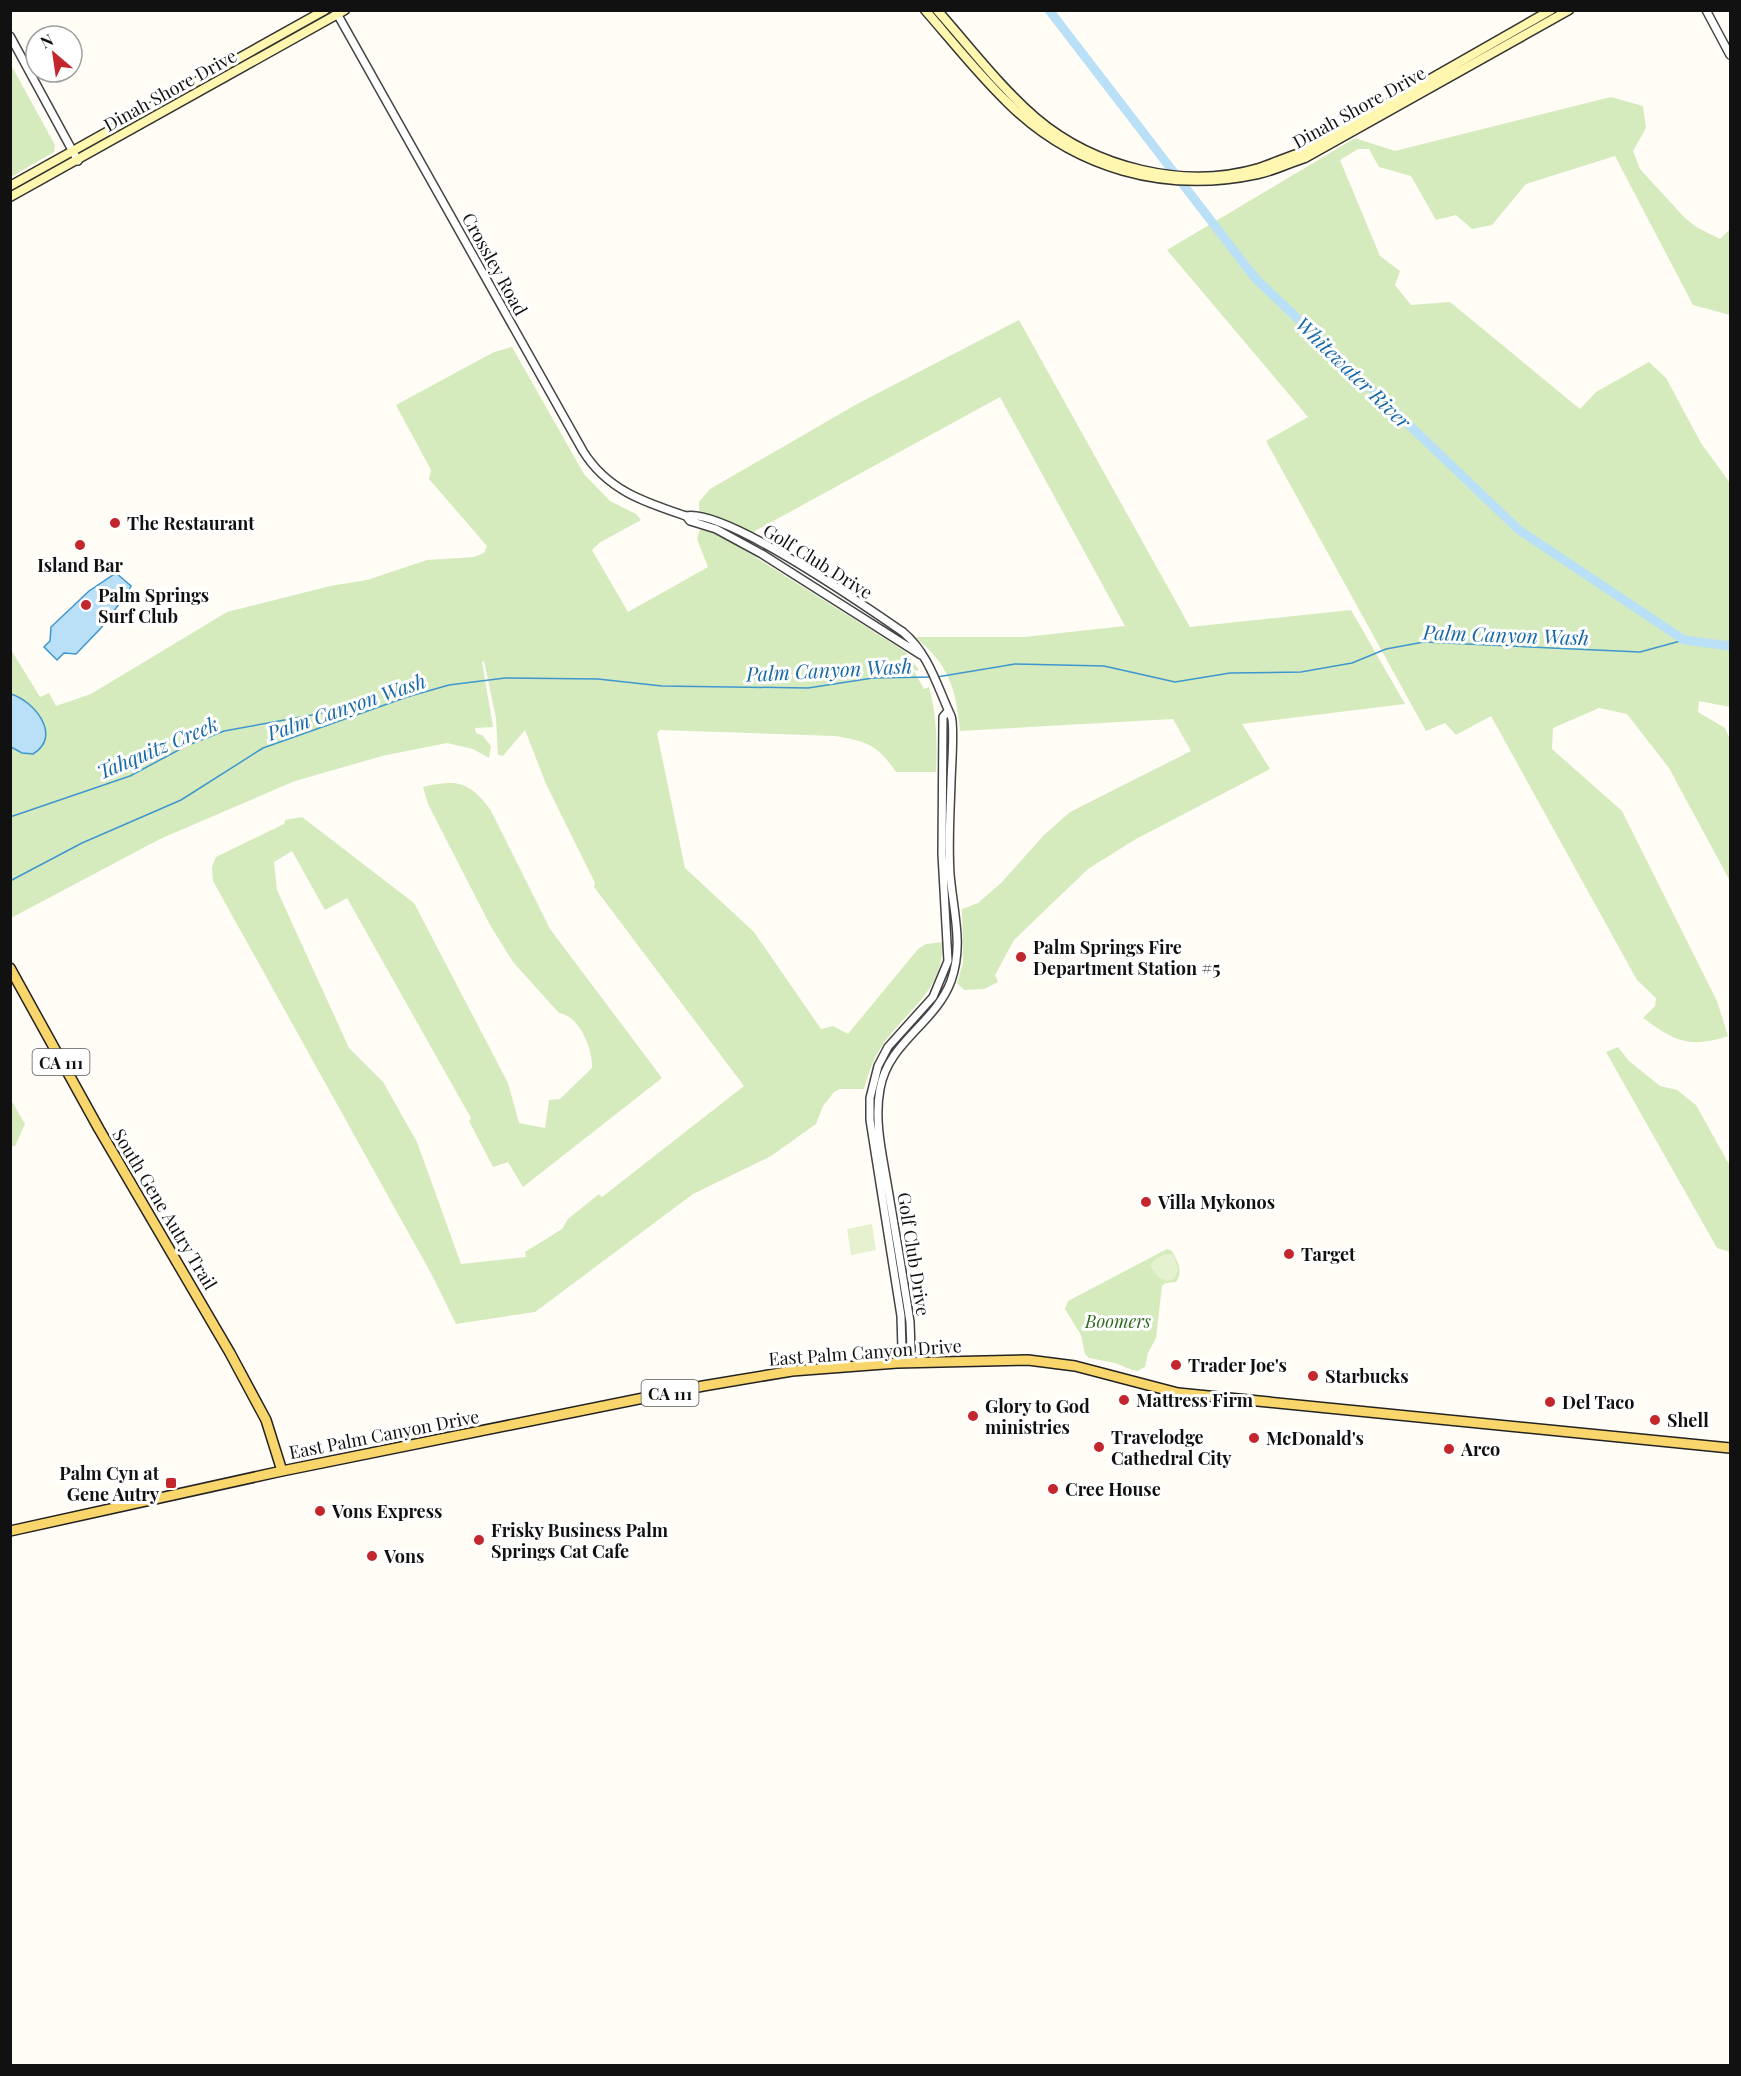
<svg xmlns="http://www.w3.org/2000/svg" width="1741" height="2076" font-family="'Playfair Display',serif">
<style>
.green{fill:#d5ebbd}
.pitch{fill:#e6f2cf}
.water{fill:#b9e0f7;stroke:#3f96cf;stroke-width:1.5}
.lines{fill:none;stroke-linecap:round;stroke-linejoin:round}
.stream{stroke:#3f96cf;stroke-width:1.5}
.river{stroke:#b9e0f7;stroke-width:9}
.tertiary-casing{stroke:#444;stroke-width:10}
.secondary-casing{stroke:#333;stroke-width:11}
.primary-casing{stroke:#222;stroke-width:12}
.tertiary{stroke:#fff;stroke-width:7}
.secondary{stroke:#fff6b0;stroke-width:8}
.primary{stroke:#f9d66b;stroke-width:9}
.poi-dot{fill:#c4262e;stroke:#fff;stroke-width:2}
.labels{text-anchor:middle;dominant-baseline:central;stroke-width:6;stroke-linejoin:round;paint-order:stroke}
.shield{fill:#fff;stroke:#585858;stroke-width:1.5}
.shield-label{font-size:16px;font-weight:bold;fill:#111}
.street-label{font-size:18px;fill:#111;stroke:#fff}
.poi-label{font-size:18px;font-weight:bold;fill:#111;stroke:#fff;text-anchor:start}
.park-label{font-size:18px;font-style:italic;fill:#2f6b1f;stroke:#fff}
.water-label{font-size:20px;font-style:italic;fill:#1768a6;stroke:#fff}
</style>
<rect width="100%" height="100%" fill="#fffdf5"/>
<path class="green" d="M10 63 55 145 54 152 11 177Z
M1611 97 1643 106 1646 128 1633 151 1640 169 1684 217 1696 227 1720 239 1730 229V315L1693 305 1615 156 1526 184 1492 225 1472 229 1456 215 1436 220 1411 176 1379 167 1369 149H1358L1340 160 1380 256 1400 271 1395 285 1411 305 1450 302 1580 409 1596 392 1649 362 1666 378 1701 443 1730 483V707L1699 701 1698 712 1725 728 1730 739V881L1669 768 1627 714 1599 708 1553 728 1552 749 1622 811 1717 1001 1728 1036C1689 1049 1675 1041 1643 1018L1655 1006 1656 998 1637 980 1491 716 1456 735 1445 723 1426 731 1266 441 1308 417 1167 250 1355 138 1395 151Z
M1019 320 1190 627 1351 610 1405 704 1242 724 1270 769 1136 839 1088 869 1014 940 995 975 998 982 984 989 964 990 957 983 963 963 962 909 978 903 1001 883 1044 835 1070 812 1191 751 1173 719 960 731C956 688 949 665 915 637H1024L1125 626 1000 397 755 531 744 550 906 652 919 670 914 671 924 689 929 687C937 716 937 742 936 772H896C878 745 866 741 835 736L660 730 657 733 685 868 754 932 821 1029 833 1026 848 1034 918 949 926 944 943 942C942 996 904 1010 880 1049 872 1061 868 1076 864 1089H840L834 1092 823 1106 816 1124 771 1156 693 1194 535 1312 456 1324 433 1277 213 881 212 867 216 857 284 824 285 820 302 817 414 903 508 1083 519 1123 545 1128 549 1100 560 1099 592 1068C593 1050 580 1016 559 1013L513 962 490 925 428 804 423 787C456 779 469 781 490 809L550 929 662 1078 523 1187 508 1162 493 1167 469 1121 471 1118 347 898 325 910 292 851 274 862 277 890 349 1048 383 1082 417 1142 461 1264 526 1257 525 1252 562 1229 568 1219 599 1194 602 1197 744 1086 594 887 595 883 546 784 525 730 503 756 498 755 496 718 484 661 482 662 493 727 475 728 476 733 482 735 491 746 489 758 473 749 447 743 382 756 295 781 160 839 11 918 10 648 40 697 49 693 56 706 91 694 227 612 330 586 367 580 427 560 474 557 484 553 487 546 429 479 431 470 396 405 494 352 512 347 584 474 610 501 636 514 641 520 599 543 592 550 628 612 708 567 697 539 700 529 699 502 710 489 857 404Z
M1618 1047 1629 1061 1660 1086 1677 1090 1696 1105 1730 1166V1252L1717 1248 1606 1052Z
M10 1098 25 1124 15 1146H11Z
M1167 1249 1172 1251C1177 1261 1184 1271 1176 1282L1166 1283 1162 1286 1156 1338 1148 1353 1145 1367 1137 1371 1132 1370 1115 1363 1089 1358 1085 1354 1081 1335 1065 1309 1068 1301Z"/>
<path class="pitch" d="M872 1224 876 1250 851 1255 847 1229Z
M1166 1254H1173L1178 1269 1174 1279 1167 1281 1158 1277 1150 1265 1156 1258Z"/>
<path class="water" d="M116 573 131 586 128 592 101 628 76 654 64 653 57 660 44 647 50 641 51 627 89 591Z
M11 694C34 701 63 736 33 754L22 753 11 747Z"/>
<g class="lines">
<path class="stream" d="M937 677 1015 664 1104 666 1175 682 1230 673 1301 672 1352 663 1386 649 1424 642 1640 652 1684 640
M10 817 130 776 186 746 224 731 334 711 353 717
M10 881 82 843 181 800 263 748 407 697 449 685 505 678 598 679 662 686 808 688 873 678 933 677"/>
<path class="river" d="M1049 10 1255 278 1519 530 1684 640 1730 646"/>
<g class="tertiary-casing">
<path id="tertiary" d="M335 10 583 451C607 490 644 502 686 516L690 521 716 529 762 554 921 655
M1706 10 1730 55
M10 36 78 161
M686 516C725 508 865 606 903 632 929 654 937 686 951 716 955 724 951 771 951 783 950 813 948 844 950 874 953 911 964 945 951 981 935 1024 888 1042 880 1089 874 1120 882 1153 887 1183 895 1230 903 1276 910 1322L911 1350 907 1363
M907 1363 902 1350 901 1316 870 1120V1098L878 1066 888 1047 933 997 948 961 942 854 943 717 948 711"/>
</g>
<g class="secondary-casing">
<path id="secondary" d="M925 10C952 41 978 74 1007 102 1074 169 1165 194 1258 174 1273 171 1289 163 1305 158L1569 10
M937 10C969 46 1000 87 1036 118 1095 168 1184 190 1259 168 1273 163 1288 157 1302 152L1551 10
M10 186 325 10
M10 197 345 10"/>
</g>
<g class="primary-casing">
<path id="primary" d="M10 968 99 1129 230 1353 266 1420 282 1471
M10 1531 282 1471 703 1386 792 1371 897 1363 1028 1360 1075 1366 1178 1393 1730 1448"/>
</g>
<use href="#tertiary" class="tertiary"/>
<use href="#secondary" class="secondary"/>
<use href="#primary" class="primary"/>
</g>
<g class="poi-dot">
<circle cx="115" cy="523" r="6"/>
<circle cx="80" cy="545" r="6"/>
<circle cx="86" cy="605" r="6"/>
<circle cx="1021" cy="957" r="6"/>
<circle cx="1146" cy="1202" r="6"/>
<circle cx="1289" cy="1254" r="6"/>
<circle cx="1176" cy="1365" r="6"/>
<circle cx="1313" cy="1376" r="6"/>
<circle cx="1124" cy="1400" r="6"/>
<circle cx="1550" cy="1402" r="6"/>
<circle cx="973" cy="1416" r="6"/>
<circle cx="1655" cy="1420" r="6"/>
<circle cx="1254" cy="1438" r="6"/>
<circle cx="1099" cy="1447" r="6"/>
<circle cx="1449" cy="1449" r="6"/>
<rect x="165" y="1477" width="12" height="12" rx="3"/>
<circle cx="1053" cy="1489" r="6"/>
<circle cx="320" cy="1511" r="6"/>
<circle cx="479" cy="1540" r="6"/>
<circle cx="372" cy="1556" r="6"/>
</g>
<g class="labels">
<g class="shield">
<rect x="32.5" y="1049" width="57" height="26" rx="4.5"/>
<rect x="641.5" y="1380" width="57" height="26" rx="4.5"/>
</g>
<g class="shield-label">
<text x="61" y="1062">CA 111</text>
<text x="670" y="1393">CA 111</text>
</g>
<g class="street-label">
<text transform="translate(170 90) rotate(-29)">Dinah Shore Drive</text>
<text transform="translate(1359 107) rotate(-29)">Dinah Shore Drive</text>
<text transform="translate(495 264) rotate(61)">Crossley Road</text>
<text transform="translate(818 561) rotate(32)">Golf Club Drive</text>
<text transform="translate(165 1209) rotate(59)">South Gene Autry Trail</text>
<text transform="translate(914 1254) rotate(81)">Golf Club Drive</text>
<text transform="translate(865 1352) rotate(-4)">East Palm Canyon Drive</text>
<text transform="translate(384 1434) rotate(-11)">East Palm Canyon Drive</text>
</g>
<g class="poi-label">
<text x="127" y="523">The Restaurant</text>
<text x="80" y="565" text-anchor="middle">Island Bar</text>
<text x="98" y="595">Palm Springs<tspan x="98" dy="21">Surf Club</tspan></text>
<text x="1033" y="947">Palm Springs Fire<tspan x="1033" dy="21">Department Station #5</tspan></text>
<text x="1158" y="1202">Villa Mykonos</text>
<text x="1301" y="1254">Target</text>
<text x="1188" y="1365">Trader Joe's</text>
<text x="1325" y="1376">Starbucks</text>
<text x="1136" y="1400">Mattress Firm</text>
<text x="1562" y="1402">Del Taco</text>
<text x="985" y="1406">Glory to God<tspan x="985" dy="21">ministries</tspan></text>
<text x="1667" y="1420">Shell</text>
<text x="1111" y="1437">Travelodge<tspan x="1111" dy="21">Cathedral City</tspan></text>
<text x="1266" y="1438">McDonald's</text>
<text x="1461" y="1449">Arco</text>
<text x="159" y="1473" text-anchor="end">Palm Cyn at<tspan x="159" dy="21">Gene Autry</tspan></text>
<text x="1065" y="1489">Cree House</text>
<text x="332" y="1511">Vons Express</text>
<text x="491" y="1530">Frisky Business Palm<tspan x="491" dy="21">Springs Cat Cafe</tspan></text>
<text x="384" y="1556">Vons</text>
</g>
<g class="park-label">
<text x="1118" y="1321">Boomers</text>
</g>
<g class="water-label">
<text transform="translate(1354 372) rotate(44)">Whitewater River</text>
<text transform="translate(1506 634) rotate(2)">Palm Canyon Wash</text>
<text transform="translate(829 669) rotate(-3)">Palm Canyon Wash</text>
<text transform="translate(346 706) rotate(-19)">Palm Canyon Wash</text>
<text transform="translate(157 747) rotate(-23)">Tahquitz Creek</text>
</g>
</g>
<rect width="1741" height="2076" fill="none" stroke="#111111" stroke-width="24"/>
<g transform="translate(54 54) rotate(331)"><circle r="28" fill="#ffffff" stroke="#a0a0a0" stroke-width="1.5"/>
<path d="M0-4.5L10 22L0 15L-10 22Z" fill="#c4262e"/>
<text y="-9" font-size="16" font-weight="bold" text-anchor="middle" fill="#111111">N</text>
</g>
</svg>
